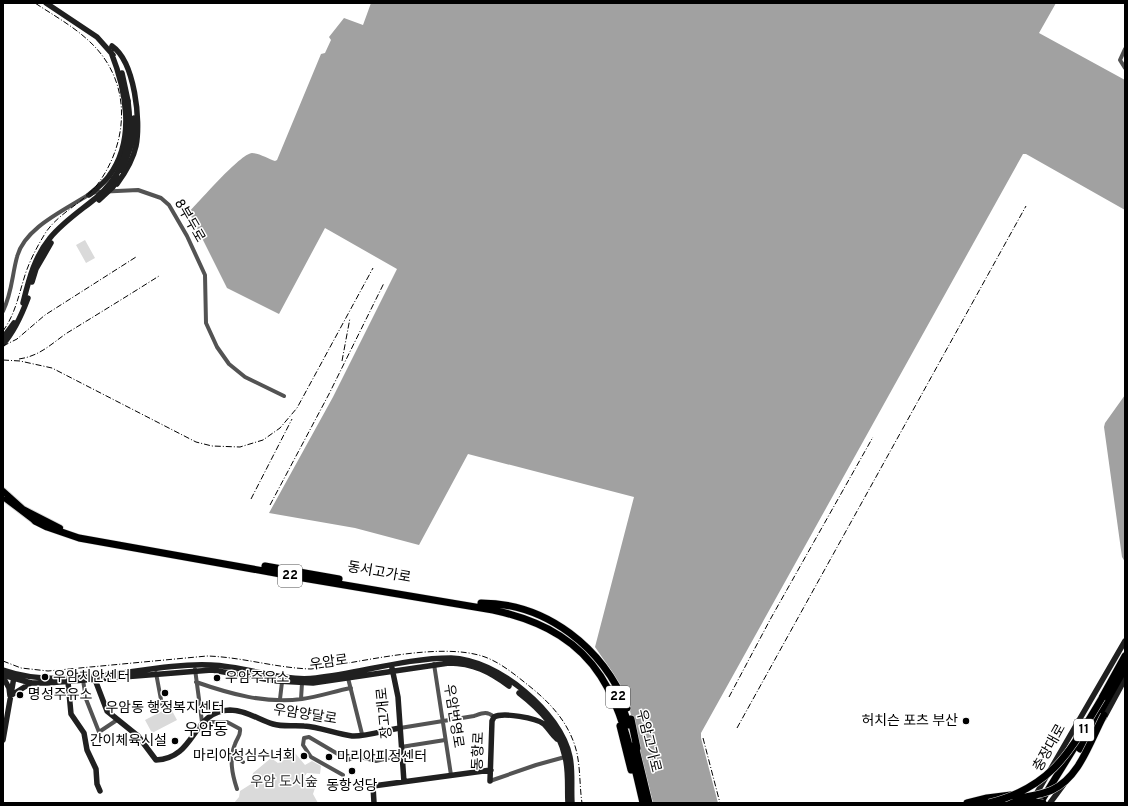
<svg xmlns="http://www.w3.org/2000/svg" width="1128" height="806" font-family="Overpass,'Noto Sans KR',sans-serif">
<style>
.green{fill:#dadada}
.water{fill:#a1a1a1}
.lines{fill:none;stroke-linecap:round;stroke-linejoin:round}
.primary-casing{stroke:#dbdbdb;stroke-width:8}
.highway-casing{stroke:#dbdbdb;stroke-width:8}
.street{stroke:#535353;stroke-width:4}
.secondary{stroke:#202020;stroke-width:5.5}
.primary{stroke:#000;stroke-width:6}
.highway{stroke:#000;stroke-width:7}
.rail{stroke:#000;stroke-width:1;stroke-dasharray:6 2 1 2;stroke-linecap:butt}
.highway-bridge-casing{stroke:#dbdbdb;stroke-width:8;stroke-linecap:butt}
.secondary-bridge{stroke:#202020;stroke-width:5.5}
.highway-bridge{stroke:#000;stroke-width:7}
.poi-dot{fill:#000;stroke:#fff;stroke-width:1.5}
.labels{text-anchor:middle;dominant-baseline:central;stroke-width:3;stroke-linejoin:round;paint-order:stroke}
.shield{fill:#fff;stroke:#4c4c4c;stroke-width:1}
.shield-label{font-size:13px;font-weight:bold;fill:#000}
.street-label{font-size:14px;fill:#000;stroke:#fff}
.poi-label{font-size:14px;fill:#000;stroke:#fff;text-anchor:start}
.park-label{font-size:14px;fill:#313131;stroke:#fff}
.quarter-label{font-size:16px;fill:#000;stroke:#fff}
</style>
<rect width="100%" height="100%" fill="#fff"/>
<path class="green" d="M85 240 95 258 86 263 76 245Z
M170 707 177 720 152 733 145 720Z
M291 753H295L305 765 312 761 321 766 320 774 307 773 304 777 317 782 313 794 318 803H234L239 797 240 791 251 784 253 773 271 758 278 763 286 759Z"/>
<path class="water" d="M371 3H1056L1039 33 1125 80V210L1026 154H1023L701 733V738L718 803H653L629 707 613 673 595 647 634 497 468 454 419 545 355 528 269 513 333 397 397 269 325 228 279 314 227 288 189 212C200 201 240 154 252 153 259 153 269 159 275 161L277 160 321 54 325 53 331 40 329 37 344 18 363 25Z
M1125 395V562L1122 557 1104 427 1105 423Z"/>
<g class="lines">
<g class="primary-casing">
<path id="primary" d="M3 491 23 509 60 528
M6 499 35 521"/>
</g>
<g class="highway-casing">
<path id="highway" d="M35 521 47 527 79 538 297 577 493 610C607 635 620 703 643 803
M265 566 339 579
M481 603C547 603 603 648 627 708
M621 703 629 725
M1099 703 1125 656
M631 719 637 748
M620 726 631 770
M635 745 649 803
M1080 749 1125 668
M967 803 987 798 1011 795
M999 803 1016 799
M1040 803 1079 740"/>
</g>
<path class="street" d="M1125 49 1120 60 1125 68
M3 311C12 293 12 275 17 257 24 228 65 210 88 195L96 192 138 190 161 198 169 205 187 236 205 275 206 323 217 347 229 364 245 377 284 396
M434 664 451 775
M195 669 202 722H227L240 729C241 735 237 738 235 744 229 759 232 774 237 789
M156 673 162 705
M348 678 362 734
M83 680 86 699 99 732 117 720
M196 682C230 694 266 704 302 699 318 697 335 691 351 688
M280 699 282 682
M301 699 302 683
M400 728 474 716C483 713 487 711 494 717
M401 747 445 740
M232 753 243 762
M343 775 311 757 303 745 304 738 309 737 348 760 357 756 376 761 401 755
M490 781 536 765 565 757"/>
<path class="secondary" d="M46 3 97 37 113 55
M112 46C135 62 141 121 136 146 133 160 125 173 117 184
M122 73 128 101
M89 195C96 189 104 183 109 176 136 140 126 90 111 52
M3 338 14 323
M3 344C15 331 22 314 28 298
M392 668 398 697 404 782
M3 670C68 693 144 662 211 665 246 666 280 682 316 678 361 673 406 658 451 658 497 659 561 712 570 757 573 771 571 788 572 803
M3 675 31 683H47L212 670 277 681 313 683 449 663C473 663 490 672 509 686
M3 677 9 688 10 696 31 683
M94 677 107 711 138 736 156 760C197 758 191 711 230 710 246 710 259 720 273 724 283 727 294 725 304 726 320 727 336 734 352 736 365 737 386 730 400 728
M68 682 71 714 84 733 87 750 96 769 97 784 100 791
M519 693C541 710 559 729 565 757 569 771 567 788 568 803
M1104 718 1125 679
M3 740 14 677
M490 781 492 721 494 717C503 712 536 718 544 724 549 729 552 735 557 739
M1035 796 1125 641
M374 803 373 786 491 770
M1050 803 1064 784"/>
<use href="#primary" class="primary"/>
<use href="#highway" class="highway"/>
<path class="rail" d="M3 331C16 313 19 293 26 272 31 258 38 245 46 232 60 212 83 203 97 185 130 141 132 80 89 41 73 26 53 15 35 3
M3 346 17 339 45 315 136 257
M19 359C40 356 51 344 67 333 98 314 129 295 159 276
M3 360 20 361 52 368 196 442 212 446 240 447 263 440 280 428 297 408 373 268
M342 361 350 318
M251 499 292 419
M270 505 329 394 384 283
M3 661 21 668 48 671 207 656C242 657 276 668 311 669 359 663 440 641 485 657 501 663 514 674 528 685 548 701 565 718 574 743 581 762 579 783 582 803
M729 697 771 618 873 437
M737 728 1026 206
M703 738 720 803"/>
<g class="highway-bridge-casing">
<path id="highway-bridge" d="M1016 799C1028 796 1041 795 1052 790 1080 777 1090 741 1104 715
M989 803C1053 787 1070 751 1102 698
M1013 803 1028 801 1043 803"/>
</g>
<path class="secondary-bridge" d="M122 171 134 137V118
M99 200 113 187 118 178
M32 282 36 269 51 243
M23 303C29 279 34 258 50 238 63 222 80 211 96 198 126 173 133 138 128 101"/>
<use href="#highway-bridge" class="highway-bridge"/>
</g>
<g class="poi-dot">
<circle cx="45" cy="677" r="4"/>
<circle cx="217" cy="678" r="4"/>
<circle cx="165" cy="693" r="4"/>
<circle cx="20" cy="695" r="4"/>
<circle cx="966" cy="721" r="4"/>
<circle cx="175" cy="741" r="4"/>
<circle cx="304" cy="756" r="4"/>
<circle cx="329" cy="757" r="4"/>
<circle cx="352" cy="771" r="4"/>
</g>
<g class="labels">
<g class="shield">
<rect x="278" y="565" width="24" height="22" rx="3"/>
<rect x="606" y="686" width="24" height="22" rx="3"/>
<rect x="1074" y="719" width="20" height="22" rx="3"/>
</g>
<g class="shield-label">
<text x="290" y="576">22</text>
<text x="618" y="697">22</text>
<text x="1084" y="730">11</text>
</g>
<g class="street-label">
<text transform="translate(189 221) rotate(60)">8부두로</text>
<text transform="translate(379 573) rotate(10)">동서고가로</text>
<text transform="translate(329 663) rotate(-8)">우암로</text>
<text transform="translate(385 713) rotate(-96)">장고개로</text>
<text transform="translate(305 715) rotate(9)">우암양달로</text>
<text transform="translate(453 716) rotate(81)">우암번영로</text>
<text transform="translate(648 741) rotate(76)">우암고가로</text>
<text transform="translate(1050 748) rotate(-61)">충장대로</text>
<text transform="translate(479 751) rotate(-88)">동항로</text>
</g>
<g class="poi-label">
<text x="53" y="677">우암치안센터</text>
<text x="225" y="678">우암주유소</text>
<text x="28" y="695">명성주유소</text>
<text x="165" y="708" text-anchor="middle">우암동 행정복지센터</text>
<text x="958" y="721" text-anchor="end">허치슨 포츠 부산</text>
<text x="167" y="741" text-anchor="end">간이체육시설</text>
<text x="296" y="756" text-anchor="end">마리아성심수녀회</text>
<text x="337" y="757">마리아피정센터</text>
<text x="352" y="786" text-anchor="middle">동항성당</text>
</g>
<g class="park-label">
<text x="284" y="782">우암 도시숲</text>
</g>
<g class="quarter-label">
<text x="206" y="731">우암동</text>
</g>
</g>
<rect width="1128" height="806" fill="none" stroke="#000000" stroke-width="8"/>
</svg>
